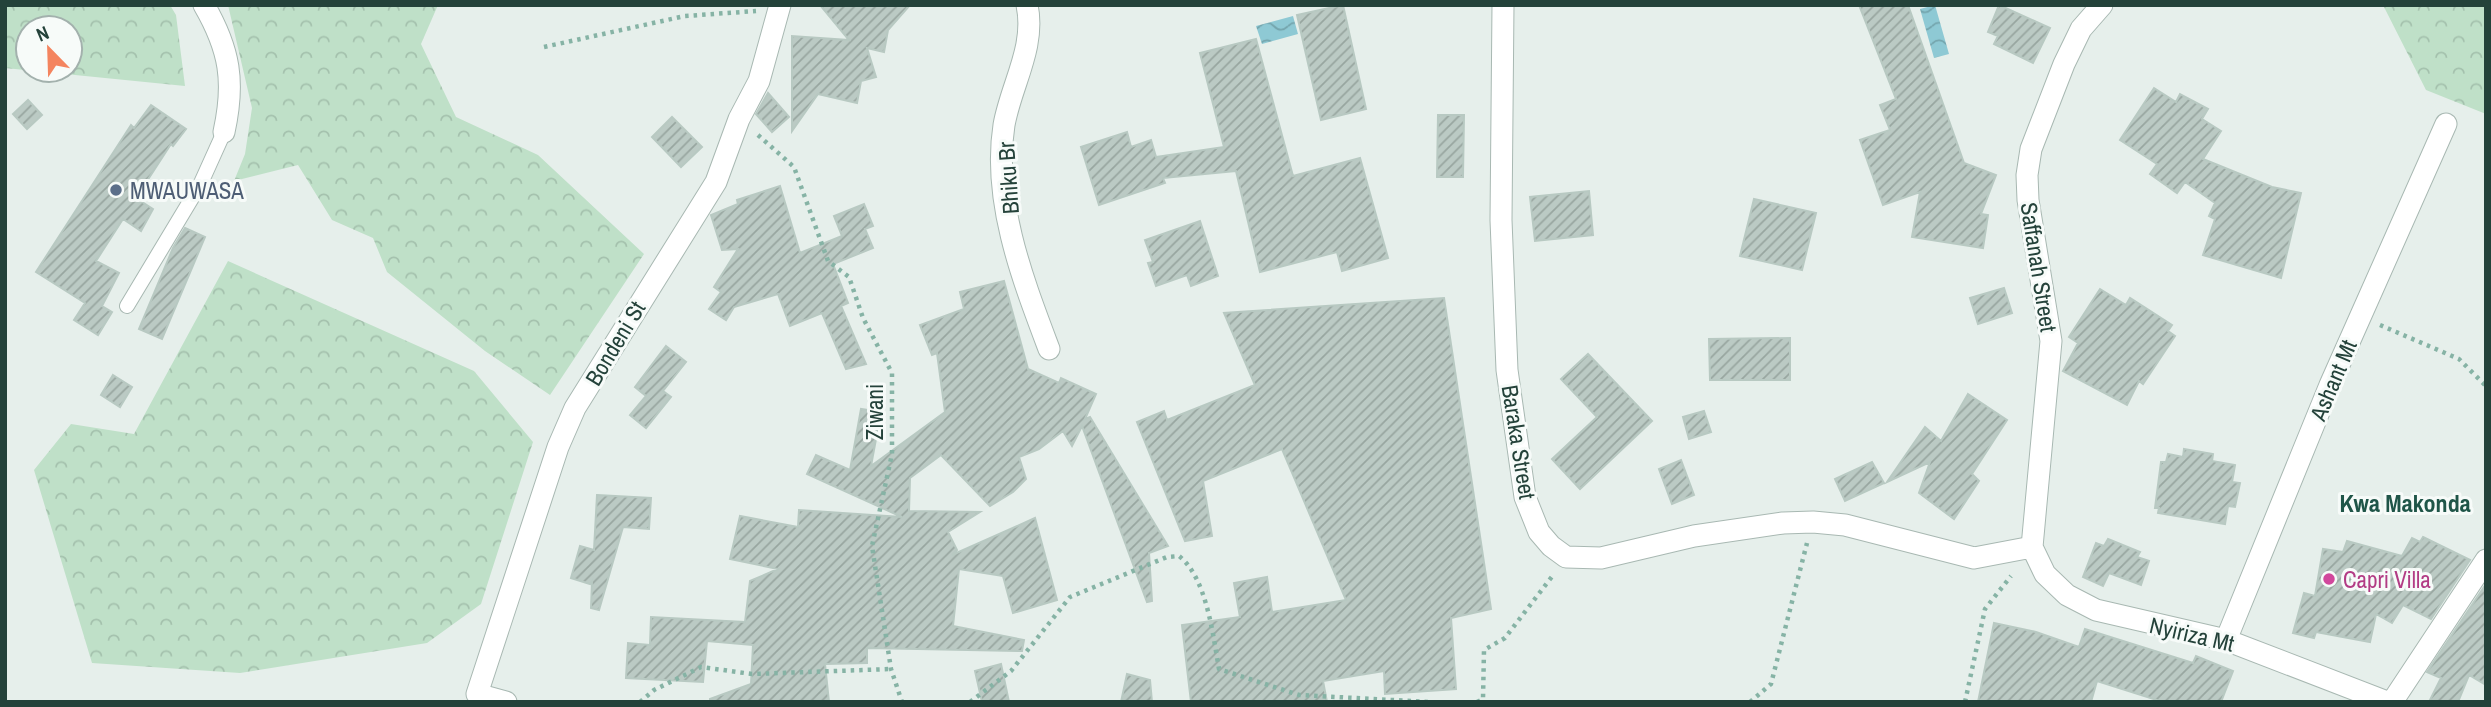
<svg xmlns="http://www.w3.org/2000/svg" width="2491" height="707" font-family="'Archivo Narrow',sans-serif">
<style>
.forest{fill:url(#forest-crowns);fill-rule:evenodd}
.water{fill:url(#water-waves)}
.building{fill:url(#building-hatch);stroke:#b8c9c2;stroke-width:2}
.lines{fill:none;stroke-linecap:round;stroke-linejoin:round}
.lane-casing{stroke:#a8b8b2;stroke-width:16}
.street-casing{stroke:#a8b8b2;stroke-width:23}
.path{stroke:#86b3a5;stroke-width:4.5;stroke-dasharray:3.5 5;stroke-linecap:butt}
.lane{stroke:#fff;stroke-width:14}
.street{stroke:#fff;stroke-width:21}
.service-dot{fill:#5c6f8a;stroke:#f7fbf9;stroke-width:2.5}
.hotel-dot{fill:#d1479c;stroke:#f7fbf9;stroke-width:2.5}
.labels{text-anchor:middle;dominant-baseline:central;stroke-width:6;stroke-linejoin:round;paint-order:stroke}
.street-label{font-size:23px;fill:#24423a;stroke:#f7fbf9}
.service-label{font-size:23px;fill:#4e5e75;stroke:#f7fbf9;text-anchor:start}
.hotel-label{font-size:23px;fill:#b23c85;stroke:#f7fbf9;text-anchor:start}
.neighbourhood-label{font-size:24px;font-weight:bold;fill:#1f5548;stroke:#f7fbf9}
</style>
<defs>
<pattern id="forest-crowns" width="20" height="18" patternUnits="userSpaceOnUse" patternTransform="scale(1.75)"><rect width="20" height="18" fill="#bfe0c8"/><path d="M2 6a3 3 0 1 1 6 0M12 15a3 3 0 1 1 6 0" fill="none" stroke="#a4c1ad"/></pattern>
<pattern id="water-waves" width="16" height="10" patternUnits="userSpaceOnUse" patternTransform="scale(1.75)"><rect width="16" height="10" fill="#8ec9d4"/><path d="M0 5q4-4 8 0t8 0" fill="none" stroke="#74a5ad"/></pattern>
<pattern id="building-hatch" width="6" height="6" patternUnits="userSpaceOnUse" patternTransform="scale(1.75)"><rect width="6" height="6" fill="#bbcac4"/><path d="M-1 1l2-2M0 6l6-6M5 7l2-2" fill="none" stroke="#98a6a0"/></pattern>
</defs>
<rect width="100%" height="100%" fill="#e6efeb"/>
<path class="forest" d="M5 5H170L176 15 185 86 5 68ZM28 28H70V70H28Z
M228 5H438L421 44 456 117 538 155 644 254 550 395 485 351 387 272 373 238 332 220 298 165 234 181 245 154 252 108Z
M2383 5H2486V114L2426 90Z
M228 261 474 371 533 442 481 604 427 643 240 673 92 663 34 470 71 424 134 434Z"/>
<path class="water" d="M1935 5 1949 54 1934 58 1920 9Z
M1293 16 1298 34 1262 44 1256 26Z"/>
<path class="building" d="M820 5H910L888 30 884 52 867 48 876 77 861 81 857 103 818 94 792 131V36L849 40Z
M1343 5 1366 109 1321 120 1297 15Z
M1859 5H1908L1964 163 1996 175 1981 214 1988 215 1983 248 1912 237 1920 192 1883 205 1860 140 1890 130 1880 105 1896 99Z
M1999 5 2050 28 2033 63 1994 44 1998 36 1988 32Z
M1256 39 1293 176 1360 158 1388 258 1342 271 1337 252 1260 272 1236 171 1163 178 1165 183 1099 205 1081 147 1127 132 1131 147 1151 140 1156 157 1224 147 1200 53Z
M2154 88 2176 102 2180 94 2208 109 2202 119 2221 131 2203 159 2272 187 2301 193 2281 278 2203 255 2215 219 2209 216 2215 203 2185 182 2177 193 2150 174 2157 164 2120 140Z
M768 93 789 117 772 132 756 114Z
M28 100 42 115 27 129 13 114Z
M151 105 186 129 173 146 171 144 136 198 153 209 141 231 123 219 96 261 119 273 102 306 112 312 98 335 74 320 85 303 36 272 131 125 134 128Z
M1438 115H1464L1463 177H1437Z
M672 117 702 147 681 167 652 137Z
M780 186 800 253 842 236 834 216 864 204 873 226 865 229 873 248 833 264 848 303 841 306 866 364 846 369 822 313 790 326 778 294 734 307 726 320 709 309 721 292 714 287 738 249 722 250 711 215 738 204 737 200Z
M1589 191 1593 235 1535 241 1530 197Z
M1754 199 1816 213 1802 270 1740 256Z
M1200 221 1218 276 1191 286 1187 275 1156 286 1148 263 1153 262 1145 240Z
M185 228 205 237 162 339 139 329 173 248Z
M1004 281 1028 369 1059 383 1061 378 1096 394 1085 419 1090 417 1168 546 1149 553 1152 601 1147 602 1082 426 1072 446 1063 431 1039 449 1019 457 1026 479 1013 492 990 506 941 455 910 478 909 511 980 512 948 532 957 550 952 555 1035 518 1057 600 1013 613 1003 576 959 569 953 626 1024 640 1022 651 867 648V663L825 664 829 702H710V699L751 684 753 645 707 641 703 682 626 678 628 643 650 645 651 617 745 622 750 581 778 569 730 559 740 516 798 527 799 510 902 517 807 474 816 455 850 470 861 409 881 412 871 466 945 412 937 353 932 355 920 325 964 309 960 292Z
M2004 288 2012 313 1978 324 1970 298Z
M2100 289 2126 305 2130 298 2172 325 2168 331 2175 336 2143 384 2139 381 2127 405 2063 371 2078 343 2069 337Z
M1444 298 1491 609 1451 618 1456 689 1385 694 1384 671 1323 681 1327 702H1191L1182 625 1240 617 1234 583 1267 577 1272 612 1346 600 1282 449 1203 481 1212 536 1185 541 1137 422 1164 411 1167 420 1255 385 1224 313Z
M1790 338V380H1710L1709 339Z
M666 346 686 362 663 391 671 397 646 428 630 415 646 396 635 387Z
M1588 354 1652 421 1580 489 1552 459 1597 417 1561 379Z
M113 375 132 387 120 407 101 395Z
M1968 394 2007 420 1972 474 1979 481 1954 519 1919 493 1930 462 1887 482 1925 427 1941 441Z
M1704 411 1711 432 1689 439 1683 417Z
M2184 449 2213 454 2212 461 2235 465 2232 482 2240 483 2235 507 2228 506 2225 524 2158 513 2159 508H2155L2161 462H2166L2168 454 2183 457Z
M1681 460 1694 495 1672 504 1659 469Z
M1872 462 1884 483 1845 501 1835 479Z
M597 495 651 498 649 529 623 527 599 610 591 608 592 581 590 584 571 578 580 546 594 550Z
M2423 537 2470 560 2431 619 2403 605 2392 623 2376 614 2370 642 2316 632 2314 638 2293 633 2304 593 2315 596 2323 549 2343 552 2347 541 2402 556 2412 538 2420 542Z
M2108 539 2140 552 2137 557 2149 561 2141 585 2109 573 2103 586 2083 577 2096 543 2104 546Z
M2486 584V685L2469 675 2458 702H2429L2441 678 2427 672Z
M1994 623 2036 632 2079 647 2085 629 2193 663 2196 656 2233 671 2221 702H2163L2097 681 2091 702H1978Z
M1001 664 1009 702H982L975 671Z
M1127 674 1150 680 1152 702H1121Z"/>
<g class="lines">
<g class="lane-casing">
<path id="lane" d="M127 306 201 183 224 132"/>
</g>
<g class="street-casing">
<path id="street" d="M204 5C230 50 235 82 224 132
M1027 5C1036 47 1011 85 1004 125 992 201 1023 280 1049 349
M1503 5 1501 220 1507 370 1525 497 1539 532 1551 546 1566 557 1601 558 1694 536 1783 523 1813 522 1845 525 1974 558 2032 547
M2102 5 2081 29 2064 64 2031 149 2027 175 2028 200 2051 341 2032 547 2045 574 2067 595 2096 610 2226 640 2387 702
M2226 640 2330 385 2446 124
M506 702 477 694 558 447 575 408 716 182 739 119 759 81 780 5
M2392 702 2486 560"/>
</g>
<path class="path" d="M544 47 685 16 756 11
M758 135 794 167 828 261 849 277 863 318 892 373V454L872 546 891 669 902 702
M2380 325 2459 359 2486 386
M640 702 654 690 701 667 752 674 891 669
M970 702 1011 671 1070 597 1167 557 1179 556C1207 578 1213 636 1219 669L1299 695 1430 702
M1477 702 1483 699 1484 650 1505 638 1554 574
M1750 702 1771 684 1807 543
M1965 702 1985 609 2011 576"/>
<use href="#lane" class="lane"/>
<use href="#street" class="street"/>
</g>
<circle class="service-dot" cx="116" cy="190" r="7"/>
<circle class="hotel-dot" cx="2329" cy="579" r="7"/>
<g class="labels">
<g class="street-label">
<text transform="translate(1008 178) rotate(-94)">Bhiku Br</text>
<text transform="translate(2039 267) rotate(81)">Saffanah Street</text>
<text transform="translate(615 343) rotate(-59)">Bondeni St</text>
<text transform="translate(2333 380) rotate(-67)">Ashant Mt</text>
<text transform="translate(874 412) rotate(-90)">Ziwani</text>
<text transform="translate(1519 442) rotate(81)">Baraka Street</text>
<text transform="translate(2192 634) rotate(13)">Nyiriza Mt</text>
</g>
<g class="service-label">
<text x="130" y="190">MWAUWASA</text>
</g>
<g class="hotel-label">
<text x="2343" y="579">Capri Villa</text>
</g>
<g class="neighbourhood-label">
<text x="2405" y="503">Kwa Makonda</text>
</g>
</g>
<rect width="2491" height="707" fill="none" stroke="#24423a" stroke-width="14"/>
<g transform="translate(49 49) rotate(337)"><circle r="33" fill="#f7fbf9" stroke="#a3b1ad" stroke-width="2"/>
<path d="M0-5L12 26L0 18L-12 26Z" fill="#f4845f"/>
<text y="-10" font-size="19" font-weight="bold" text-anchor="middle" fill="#24423a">N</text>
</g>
</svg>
